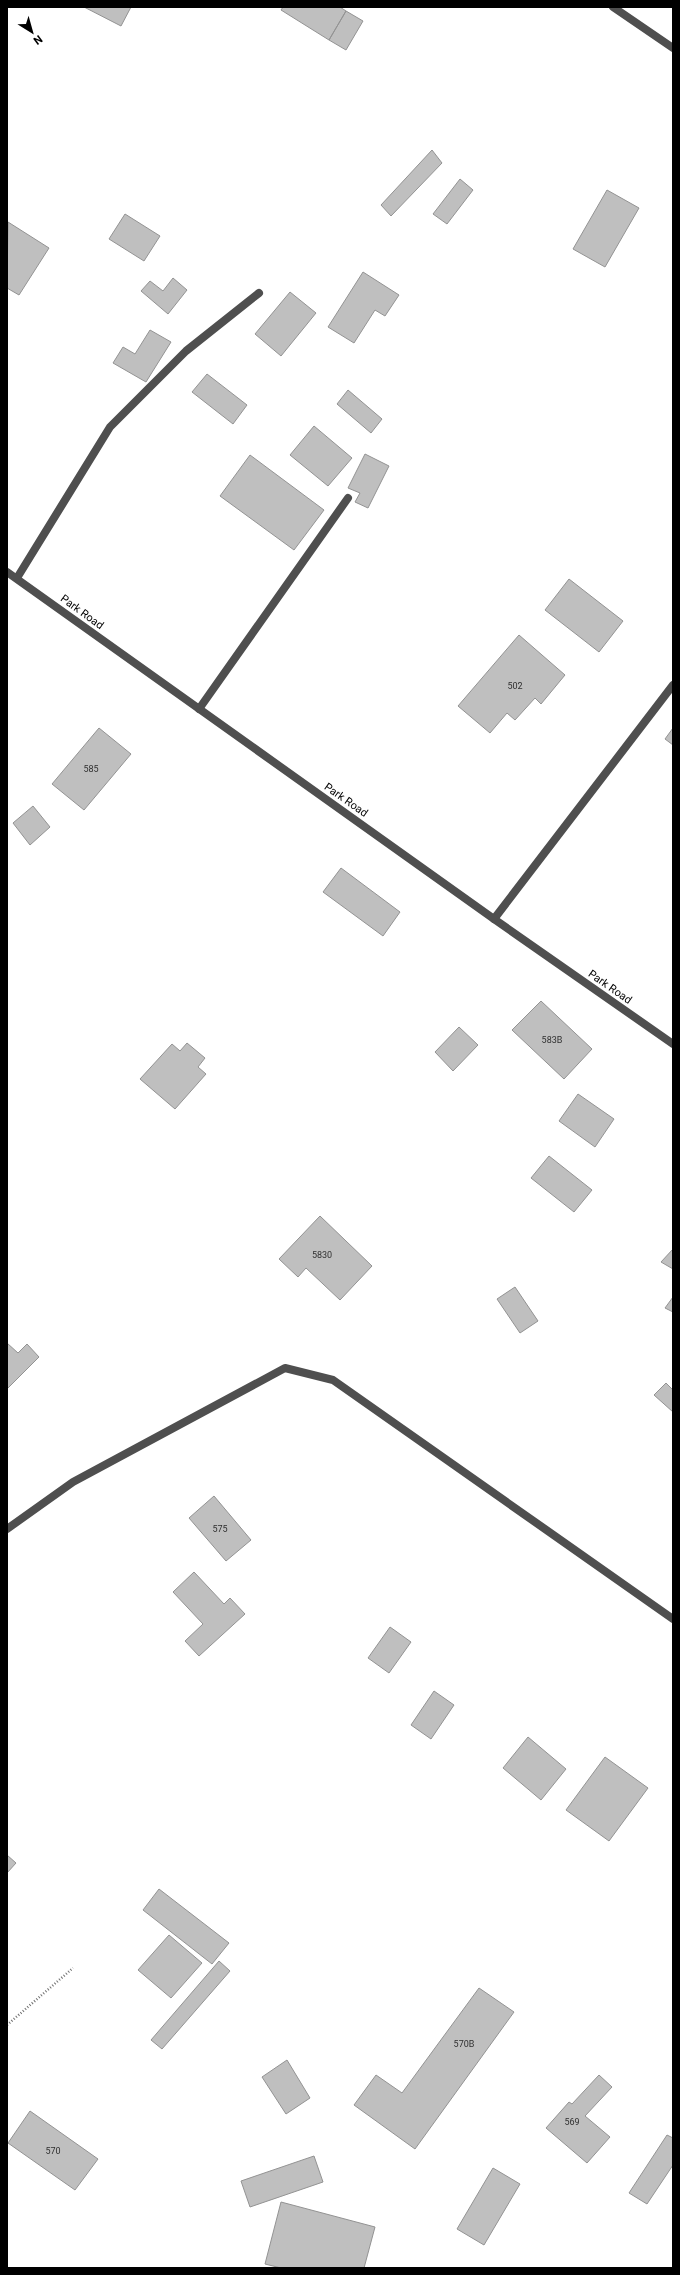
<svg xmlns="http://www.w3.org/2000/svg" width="680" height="2275" font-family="Roboto,sans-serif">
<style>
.building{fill:#bfbfbf;stroke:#939393}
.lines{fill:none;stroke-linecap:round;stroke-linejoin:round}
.path{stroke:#717171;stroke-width:2.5;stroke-dasharray:1 2;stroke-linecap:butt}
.minor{stroke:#4f4f4f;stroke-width:8}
.tertiary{stroke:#4f4f4f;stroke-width:8}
.labels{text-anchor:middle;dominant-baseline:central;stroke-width:3.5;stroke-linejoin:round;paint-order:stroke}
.number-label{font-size:9px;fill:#303030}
.street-label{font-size:11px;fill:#000;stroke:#fff}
</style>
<rect width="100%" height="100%" fill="#fff"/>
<path class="building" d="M84 7H131L121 26Z
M283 7H340L346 11 329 40 281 10Z
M346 11 363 21 346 50 329 40Z
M432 150 442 163 391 216 381 205Z
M460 179 473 190 447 224 433 214Z
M607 190 639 208 605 267 573 249Z
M125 214 160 236 144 261 109 239Z
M8 222 49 248 19 295 7 288Z
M363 272 399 295 385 316 375 310 354 343 328 327Z
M173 278 187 290 168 314 141 291 150 281 163 291Z
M290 292 316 313 281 356 255 334Z
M150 330 171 342 146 382 113 363 123 347 135 354Z
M207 374 247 405 233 424 192 392Z
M348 390 382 419 371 433 337 404Z
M314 426 352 458 328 486 290 455Z
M365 454 389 466 368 508 355 502 360 493 348 488Z
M250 455 324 510 294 550 220 496Z
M569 579 623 621 599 652 545 610Z
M519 635 565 675 541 704 535 698 515 720 507 713 490 733 458 706Z
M99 728 131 754 84 810 52 784Z
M673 728V745L665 739Z
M33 806 50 827 30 845 13 823Z
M341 868 400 912 383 936 323 892Z
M541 1001 592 1049 564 1079 512 1030Z
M459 1027 478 1045 453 1071 435 1052Z
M187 1043 205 1058 198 1067 206 1074 175 1109 140 1079 172 1044 180 1051Z
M578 1094 614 1119 595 1147 559 1121Z
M549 1156 592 1190 574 1212 531 1178Z
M320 1216 372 1266 340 1300 306 1268 298 1277 279 1259Z
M673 1249V1269L661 1262Z
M515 1287 538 1321 520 1333 497 1299Z
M673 1297V1312L665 1308Z
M7 1343 18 1353 27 1344 39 1357 7 1389Z
M666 1383 673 1390V1412L654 1395Z
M214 1496 251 1540 226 1561 189 1518Z
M194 1572 224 1604 230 1598 245 1614 199 1656 185 1641 203 1624 173 1592Z
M390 1627 411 1642 389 1673 368 1658Z
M434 1691 454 1705 431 1739 411 1725Z
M528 1737 566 1769 541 1800 503 1768Z
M605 1757 648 1788 609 1841 566 1810Z
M7 1855 16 1863 7 1873Z
M159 1889 229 1943 212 1964 143 1910Z
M169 1935 202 1963 171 1998 138 1970Z
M219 1961 230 1971 162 2049 151 2040Z
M479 1988 514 2012 415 2149 354 2105 376 2075 402 2093Z
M287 2060 310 2098 286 2114 262 2077Z
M599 2075 612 2087 585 2116 610 2137 587 2163 546 2128 569 2102 572 2104Z
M30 2111 98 2159 75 2190 8 2143Z
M667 2135 673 2138V2165L647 2204 629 2193Z
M314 2156 323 2182 250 2207 241 2181Z
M493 2168 520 2184 484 2245 457 2229Z
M281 2202 375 2227 364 2268H281L265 2264Z"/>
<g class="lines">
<path class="path" d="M7 2025 73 1968"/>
<path class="minor" d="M613 7 673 48
M17 578 110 427 186 351 259 293
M199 709 348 498
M494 919 673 685
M7 1529 73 1482 285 1368 333 1380 673 1619"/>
<path class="tertiary" d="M7 572 494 919 673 1044"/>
</g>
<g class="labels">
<g class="number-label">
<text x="515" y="686">502</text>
<text x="91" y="769">585</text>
<text x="552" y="1040">583B</text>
<text x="322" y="1255">5830</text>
<text x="220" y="1529">575</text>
<text x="464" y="2044">570B</text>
<text x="572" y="2122">569</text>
<text x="53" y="2151">570</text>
</g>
<g class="street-label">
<text transform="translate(82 612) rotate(36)">Park Road</text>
<text transform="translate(346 800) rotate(35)">Park Road</text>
<text transform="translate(610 987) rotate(35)">Park Road</text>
</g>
</g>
<rect width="680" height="2275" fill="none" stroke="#000000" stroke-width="16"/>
<g transform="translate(32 32) rotate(143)" stroke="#ffffff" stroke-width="3" paint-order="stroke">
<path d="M0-3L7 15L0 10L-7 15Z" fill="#000000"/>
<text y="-6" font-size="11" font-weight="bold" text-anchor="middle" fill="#000000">N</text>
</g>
</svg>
